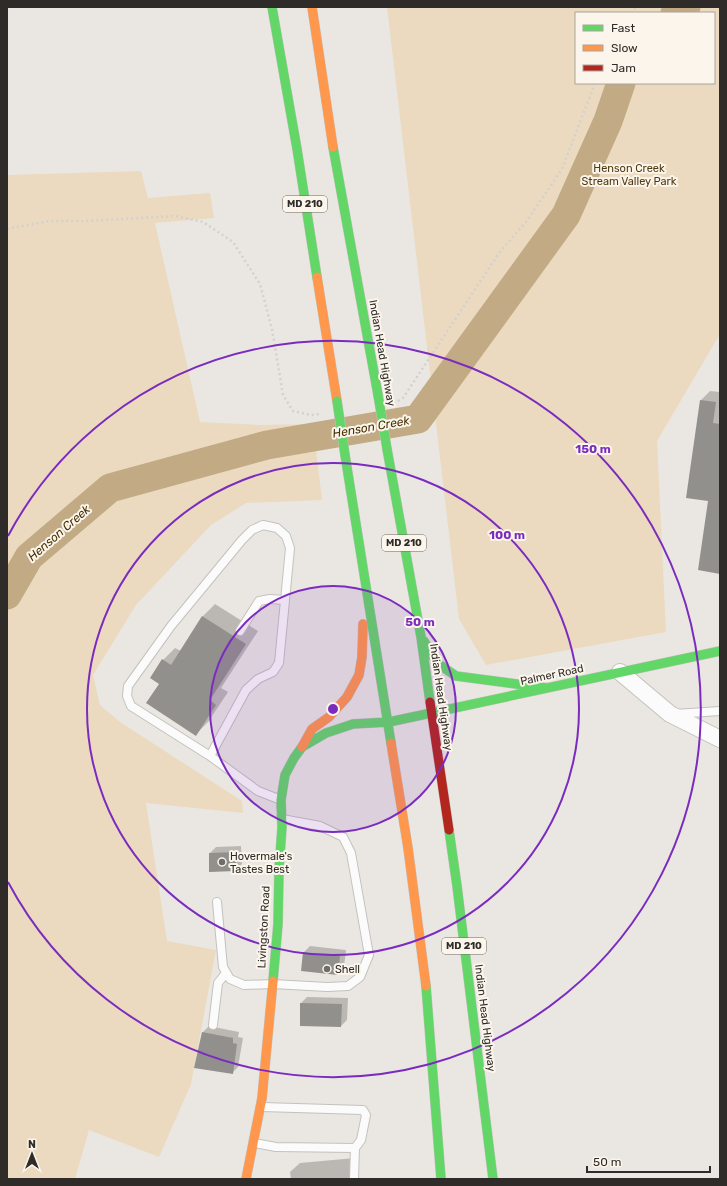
<svg xmlns="http://www.w3.org/2000/svg" width="727" height="1186" font-family="Rubik,sans-serif">
<style>
.green{fill:#ebdabf;fill-rule:evenodd}
.shadow{fill:#0003}
.lines{fill:none;stroke-linecap:round;stroke-linejoin:round}
.river{stroke:#c1aa84;stroke-width:29}
.building{fill:#92908c}
.lane-casing{stroke:#c4c2be;stroke-width:10}
.street-casing{stroke:#c4c2be;stroke-width:18}
.fast-casing{stroke:#c4c2be;stroke-width:10}
.slow-casing{stroke:#c4c2be;stroke-width:10}
.jam-casing{stroke:#c4c2be;stroke-width:10}
.path{stroke:#d2d1cf;stroke-width:2.5;stroke-dasharray:2 3;stroke-linecap:butt}
.lane{stroke:#fcfbfb;stroke-width:8}
.street{stroke:#fcfbfb;stroke-width:16}
.fast{stroke:#63d668;stroke-width:9}
.slow{stroke:#ff974d;stroke-width:9}
.jam{stroke:#b3261e;stroke-width:9}
.fast-bridge-casing{stroke:#c4c2be;stroke-width:10;stroke-linecap:butt}
.fast-bridge{stroke:#63d668;stroke-width:9}
.ring{fill:none;stroke:#7b2cbf;stroke-width:2}
.poi-dot{fill:#706d69;stroke:#fbf5ec;stroke-width:1.5}
.labels{text-anchor:middle;dominant-baseline:central;stroke-width:4;stroke-linejoin:round;paint-order:stroke}
.shield{fill:#fbf5ec;stroke:#6c6863;stroke-width:1}
.shield-label{font-size:10px;font-weight:bold;fill:#2e2b28}
.park-label{font-size:11px;fill:#513a0f;stroke:#fbf5ec}
.street-label{font-size:11px;fill:#2e2b28;stroke:#fbf5ec}
.poi-label{font-size:11px;fill:#2e2b28;stroke:#fbf5ec;text-anchor:start}
.water-label{font-size:12px;font-style:italic;fill:#473002;stroke:#fbf5ec}
.centre{fill:#7b2cbf;stroke:#fbf5ec;stroke-width:2}
.ring-label{font-size:12px;text-anchor:middle;font-weight:bold;fill:#7b2cbf;stroke:#fbf5ec;stroke-width:4;stroke-linejoin:round;paint-order:stroke}
</style>
<rect width="100%" height="100%" fill="#eae7e2"/>
<path class="green" d="M387 7H720V334L657 441 666 632 486 665 459 619ZM576 13H714V83H576Z
M141 171 148 198 210 193 214 218 155 223 200 422 259 425 313 424 322 500 246 503 211 525 136 605 93 675 100 705 120 722 242 801 243 813 146 803 167 941 216 950 191 1084 159 1157 89 1130 75 1179H7V175Z"/>
<path class="shadow" d="M710 391 720 392V572L709 500 687 497 701 400Z
M215 604 258 631 221 688 228 692 208 722 196 734 160 684 163 660 175 648 181 651 203 616Z
M241 846 242 864 236 870 210 871V853L216 847Z
M310 946 346 950 344 967 338 974 304 952Z
M307 997 348 998 347 1020 341 1026 301 1003Z
M209 1026 239 1032 238 1037 243 1038 238 1067 232 1073 196 1067 203 1032Z
M355 1158 357 1179H291L290 1172 300 1163Z"/>
<g class="lines">
<path class="river" d="M675 13 686 7
M7 595 29 557 110 488 267 445 418 419 566 215 608 121 621 83"/>
</g>
<path class="building" d="M700 400 716 402 713 423 720 424V574L698 570 708 501 686 498Z
M202 616 246 644 210 700 216 705 196 736 146 703 159 684 150 678 162 659 171 665Z
M236 852V871L209 872V853Z
M303 952 340 956 338 975 301 971Z
M300 1003 342 1004 341 1027 300 1026Z
M202 1032 233 1038V1043L237 1044 233 1074 194 1068Z"/>
<g class="lines">
<g class="lane-casing">
<path id="lane" d="M240 631 259 601 270 599 285 600
M675 714 720 711
M210 756 246 690 258 679 273 672 279 663 290 548 286 536 277 528 263 525 252 530 242 540 171 626 128 686 127 696 131 706 210 756 258 791 281 800
M217 902 223 967 230 979 244 985 273 984 327 987 348 986 360 977 369 955 351 853 343 837 320 826 282 819
M213 1025 218 983 226 973
M254 1143 276 1147 355 1148 361 1140 366 1115 363 1110 262 1107
M354 1179 355 1148"/>
</g>
<g class="street-casing">
<path id="street" d="M620 672 670 714 720 739"/>
</g>
<g class="fast-casing">
<path id="fast" d="M272 7 297 149 317 277
M333 147 378 395
M387 449 421 637 430 702
M345 455 391 743
M424 641 437 663 456 676 547 688
M389 722 720 651
M449 830 457 886 493 1179
M273 981 278 924 279 870 282 827 281 800 285 775 294 758 302 747 326 733 353 724 389 722
M426 986 441 1179"/>
</g>
<g class="slow-casing">
<path id="slow" d="M312 7 333 147
M317 277 337 401
M391 743 408 848 426 986
M302 747 312 729 329 717 347 697 359 675 362 657 363 624
M246 1179 262 1098 273 981"/>
</g>
<g class="jam-casing">
<path id="jam" d="M430 702 449 830"/>
</g>
<path class="path" d="M631 13 636 7
M7 229 49 221H85L175 216 203 222 233 242 260 284 272 329 283 395 293 411 311 415 320 414
M398 401 403 398 499 253 526 222 562 169 595 83"/>
<use href="#lane" class="lane"/>
<use href="#street" class="street"/>
<use href="#fast" class="fast"/>
<use href="#slow" class="slow"/>
<use href="#jam" class="jam"/>
<g class="fast-bridge-casing">
<path id="fast-bridge" d="M378 395 387 449
M337 401 345 455"/>
</g>
<use href="#fast-bridge" class="fast-bridge"/>
</g>
<circle cx="333" cy="709" r="123" fill="#7b2cbf" fill-opacity=".12"/>
<g class="ring">
<circle cx="333" cy="709" r="123"/>
<circle cx="333" cy="709" r="246"/>
<path d="M8 536A368 368 0 1 1 8 882"/>
</g>
<g class="poi-dot">
<circle cx="222" cy="862" r="4"/>
<circle cx="327" cy="969" r="4"/>
</g>
<g class="labels">
<g class="shield">
<rect x="283" y="196" width="44" height="16" rx="3"/>
<rect x="382" y="535" width="44" height="16" rx="3"/>
<rect x="442" y="938" width="44" height="16" rx="3"/>
</g>
<g class="shield-label">
<text x="305" y="204">MD 210</text>
<text x="404" y="543">MD 210</text>
<text x="464" y="946">MD 210</text>
</g>
<g class="park-label">
<text x="629" y="168">Henson Creek<tspan x="629" dy="13">Stream Valley Park</tspan></text>
</g>
<g class="street-label">
<text transform="translate(382 353) rotate(80)">Indian Head Highway</text>
<text transform="translate(552 675) rotate(-12)">Palmer Road</text>
<text transform="translate(441 697) rotate(82)">Indian Head Highway</text>
<text transform="translate(264 927) rotate(-87)">Livingston Road</text>
<text transform="translate(485 1018) rotate(83)">Indian Head Highway</text>
</g>
<g class="poi-label">
<text x="230" y="856">Hovermale's<tspan x="230" dy="13">Tastes Best</tspan></text>
<text x="335" y="969">Shell</text>
</g>
<g class="water-label">
<text transform="translate(371 427) rotate(-10)">Henson Creek</text>
<text transform="translate(59 533) rotate(-41)">Henson Creek</text>
</g>
</g>
<circle cx="333" cy="709" r="6" class="centre"/>
<g class="ring-label">
<text x="593" y="453">150 m</text>
<text x="507" y="539">100 m</text>
<text x="420" y="626">50 m</text>
</g>
<rect width="727" height="1186" fill="none" stroke="#2e2b28" stroke-width="16"/>
<rect x="575" y="12" width="140" height="72" fill="#fbf5ec" stroke="#a9a49e"/>
<rect x="583" y="25" width="20" height="6" fill="#63d668" stroke="#a9a49e"/>
<text x="611" y="32" font-size="12" fill="#2e2b28">Fast</text>
<rect x="583" y="45" width="20" height="6" fill="#ff974d" stroke="#a9a49e"/>
<text x="611" y="52" font-size="12" fill="#2e2b28">Slow</text>
<rect x="583" y="65" width="20" height="6" fill="#b3261e" stroke="#a9a49e"/>
<text x="611" y="72" font-size="12" fill="#2e2b28">Jam</text>
<g transform="translate(32 1154)" stroke="#fbf5ec" stroke-width="3" paint-order="stroke">
<path d="M0-3L7 15L0 10L-7 15Z" fill="#2e2b28"/>
<text y="-6" font-size="11" font-weight="bold" text-anchor="middle" fill="#2e2b28">N</text>
</g>
<path d="M587 1166v6h123v-6" fill="none" stroke="#2e2b28" stroke-width="2"/>
<text x="593" y="1166" font-size="12" fill="#2e2b28" stroke="#fbf5ec" stroke-width="3" paint-order="stroke">50 m</text>
</svg>
